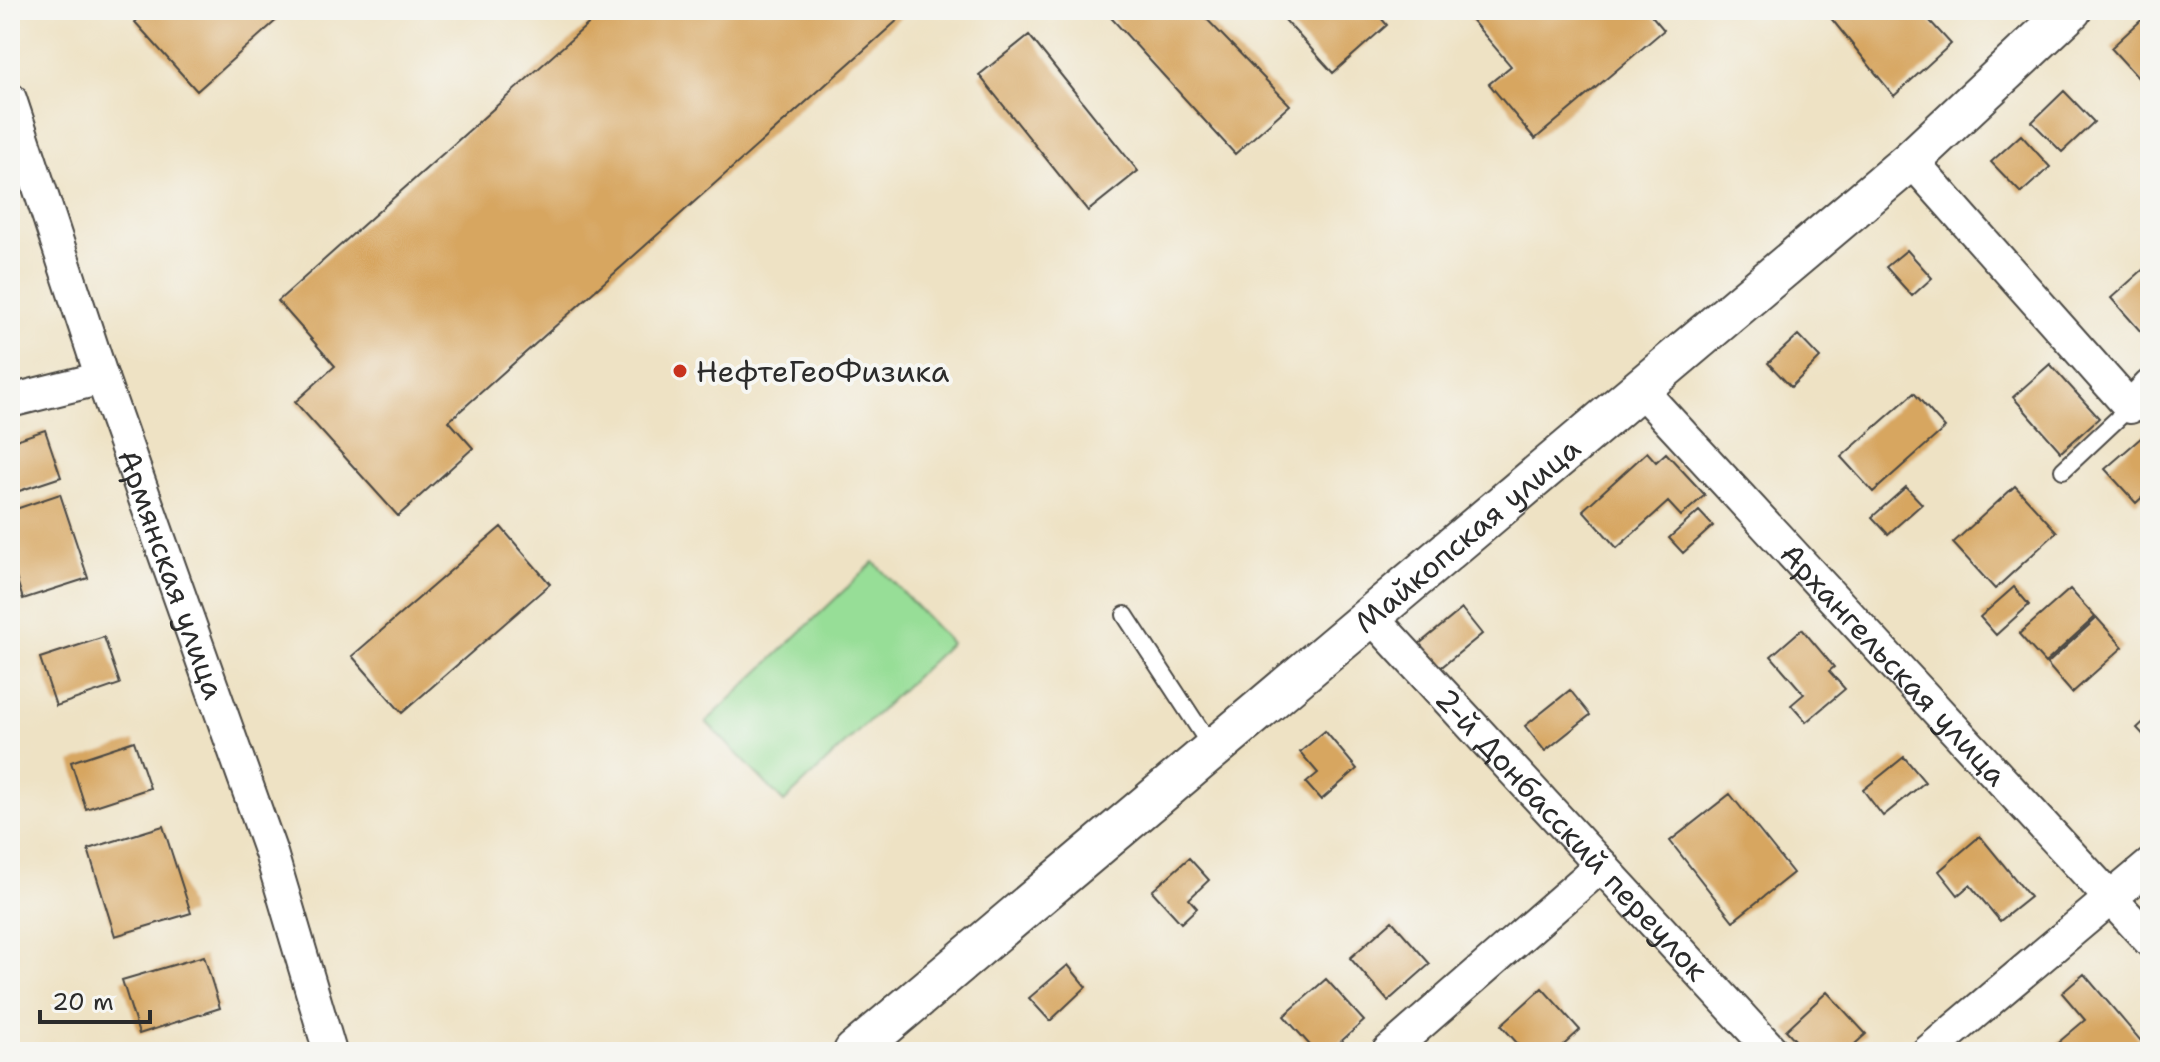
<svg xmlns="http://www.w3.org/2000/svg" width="2160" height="1062" font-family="'Shantell Sans',sans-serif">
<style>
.green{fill:#97de97;stroke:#618461;stroke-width:2}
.building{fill:#d7a660}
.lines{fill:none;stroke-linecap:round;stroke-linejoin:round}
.service-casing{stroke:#484642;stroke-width:20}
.minor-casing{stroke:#484642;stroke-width:36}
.tertiary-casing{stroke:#484642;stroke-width:44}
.service{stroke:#fff;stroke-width:16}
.minor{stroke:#fff;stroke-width:32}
.tertiary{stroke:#fff;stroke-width:40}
.poi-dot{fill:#c8321e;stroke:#f6f6f2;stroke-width:3}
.labels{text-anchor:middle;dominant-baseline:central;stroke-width:8;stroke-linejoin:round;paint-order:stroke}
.poi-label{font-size:30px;fill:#2b2b2b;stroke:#f6f6f2;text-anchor:start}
.street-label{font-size:30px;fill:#2b2b2b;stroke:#f6f6f2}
</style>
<rect width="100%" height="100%" fill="#f6f6f2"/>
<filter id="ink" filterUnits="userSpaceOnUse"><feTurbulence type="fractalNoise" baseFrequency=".0125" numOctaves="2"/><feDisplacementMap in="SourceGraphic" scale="16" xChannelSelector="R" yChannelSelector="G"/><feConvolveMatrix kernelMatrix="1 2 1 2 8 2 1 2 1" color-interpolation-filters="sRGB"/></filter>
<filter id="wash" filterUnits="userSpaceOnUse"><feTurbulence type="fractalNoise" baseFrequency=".006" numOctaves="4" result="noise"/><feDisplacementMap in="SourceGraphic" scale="32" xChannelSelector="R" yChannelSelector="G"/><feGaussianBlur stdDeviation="1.8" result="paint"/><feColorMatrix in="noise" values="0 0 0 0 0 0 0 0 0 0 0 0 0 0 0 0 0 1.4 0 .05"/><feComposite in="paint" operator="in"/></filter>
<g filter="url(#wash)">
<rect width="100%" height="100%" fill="#eee2c4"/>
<path class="green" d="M874 562 951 643 784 802 706 722Z"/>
<g id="blocks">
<path class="building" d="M149 10H288L197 91 135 22Z
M604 10H909L449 421 473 448 398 516 295 402 335 366 278 301Z
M1104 10H1198L1290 105 1235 154Z
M1276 10H1374L1387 25 1333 73Z
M1463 10H1647L1664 30 1535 139 1489 84 1511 66Z
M1838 10H1920L1951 44 1894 96 1830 17Z
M2150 12V91L2111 48Z
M1029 35 1138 171 1088 211 979 75Z
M2064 91 2094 122 2062 152 2032 122Z
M2021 135 2050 167 2021 193 1991 162Z
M1907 250 1932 278 1912 296 1886 267Z
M2148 265 2150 267V342L2111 298Z
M1798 335 1820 358 1791 387 1768 363Z
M2050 364 2099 418 2061 452 2013 397Z
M1914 393 1945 428 1873 492 1841 457Z
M45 430 61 477 10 494V442Z
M2150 430V490L2136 503 2105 469Z
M1647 452 1656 462 1666 453 1705 495 1681 516 1668 502 1617 548 1583 510Z
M2015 486 2057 532 1995 589 1953 543Z
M1906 487 1922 504 1888 534 1872 517Z
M60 494 88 578 23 599 10 559V511Z
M1699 511 1713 526 1683 553 1669 538Z
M501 527 550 584 402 713 352 656Z
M2014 587 2029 605 1996 635 1980 617Z
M2070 589 2095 617 2045 663 2019 634Z
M1462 609 1482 634 1438 670 1418 645Z
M2097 618 2123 647 2072 693 2047 664Z
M1802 629 1834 667 1829 671 1845 689 1806 722 1791 705 1804 694 1771 656Z
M104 637 120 684 56 706 40 658Z
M1570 690 1590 715 1545 751 1525 726Z
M2150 716V742L2137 728Z
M1325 731 1357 769 1321 800 1306 783 1318 773 1300 752Z
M134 741 150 788 86 809 71 762Z
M1904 757 1925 782 1883 816 1863 790Z
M1730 794 1793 873 1733 921 1670 841Z
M163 826 191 913 115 936 88 849Z
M1980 836 2030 897 2000 921 1970 885 1958 895 1939 871Z
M1189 858 1209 880 1189 899 1197 908 1181 923 1152 891Z
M1392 921 1430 964 1388 1001 1350 958Z
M204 956 220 1008 139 1034 122 980Z
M1068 965 1086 987 1050 1021 1029 998Z
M2084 974 2147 1048 2142 1052H2047L2085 1020 2062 993Z
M1326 979 1364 1021 1329 1052H1316L1284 1016Z
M1542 988 1580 1030 1556 1052H1525L1501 1025Z
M1827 992 1866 1034 1846 1052H1806L1786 1030Z"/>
</g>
</g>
<g filter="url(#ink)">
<use href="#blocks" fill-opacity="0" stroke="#484642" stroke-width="2"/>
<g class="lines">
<g class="service-casing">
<path id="service" d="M2063 470 2130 407
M1125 615 1212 748"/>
</g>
<g class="minor-casing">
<g id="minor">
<path id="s1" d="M10 99 102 378 271 853 330 1052"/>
<path d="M1911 160 2130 407 2150 386"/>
<path id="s2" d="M1639 388 2150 941"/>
<path d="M10 401 102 378"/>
<path id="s3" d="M1370 615 1773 1052"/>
<path d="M1388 1052 1602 865"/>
<path d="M1928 1052 2150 865"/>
</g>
</g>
<g class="tertiary-casing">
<g id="tertiary">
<path id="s4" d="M854 1052 1911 160 2071 10"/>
</g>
</g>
<use href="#service" class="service"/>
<use href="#minor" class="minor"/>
<use href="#tertiary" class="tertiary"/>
</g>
</g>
<circle class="poi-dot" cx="680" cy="371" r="8"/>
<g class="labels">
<g class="poi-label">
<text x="696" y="371">НефтеГеоФизика</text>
</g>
<g class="street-label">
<text stroke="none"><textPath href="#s4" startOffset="802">Майкопская улица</textPath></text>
<text stroke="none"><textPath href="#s1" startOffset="502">Армянская улица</textPath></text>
<text stroke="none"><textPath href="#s2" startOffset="376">Архангельская улица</textPath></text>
<text stroke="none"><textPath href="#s3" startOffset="298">2-й Донбасский переулок</textPath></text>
</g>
</g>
<rect width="2160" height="1062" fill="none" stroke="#f6f6f2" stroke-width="40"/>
<path d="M40 1010v12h110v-12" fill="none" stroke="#2b2b2b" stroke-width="4"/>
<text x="52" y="1010" font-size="24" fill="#2b2b2b" stroke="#f6f6f2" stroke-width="6" paint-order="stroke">20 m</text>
</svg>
